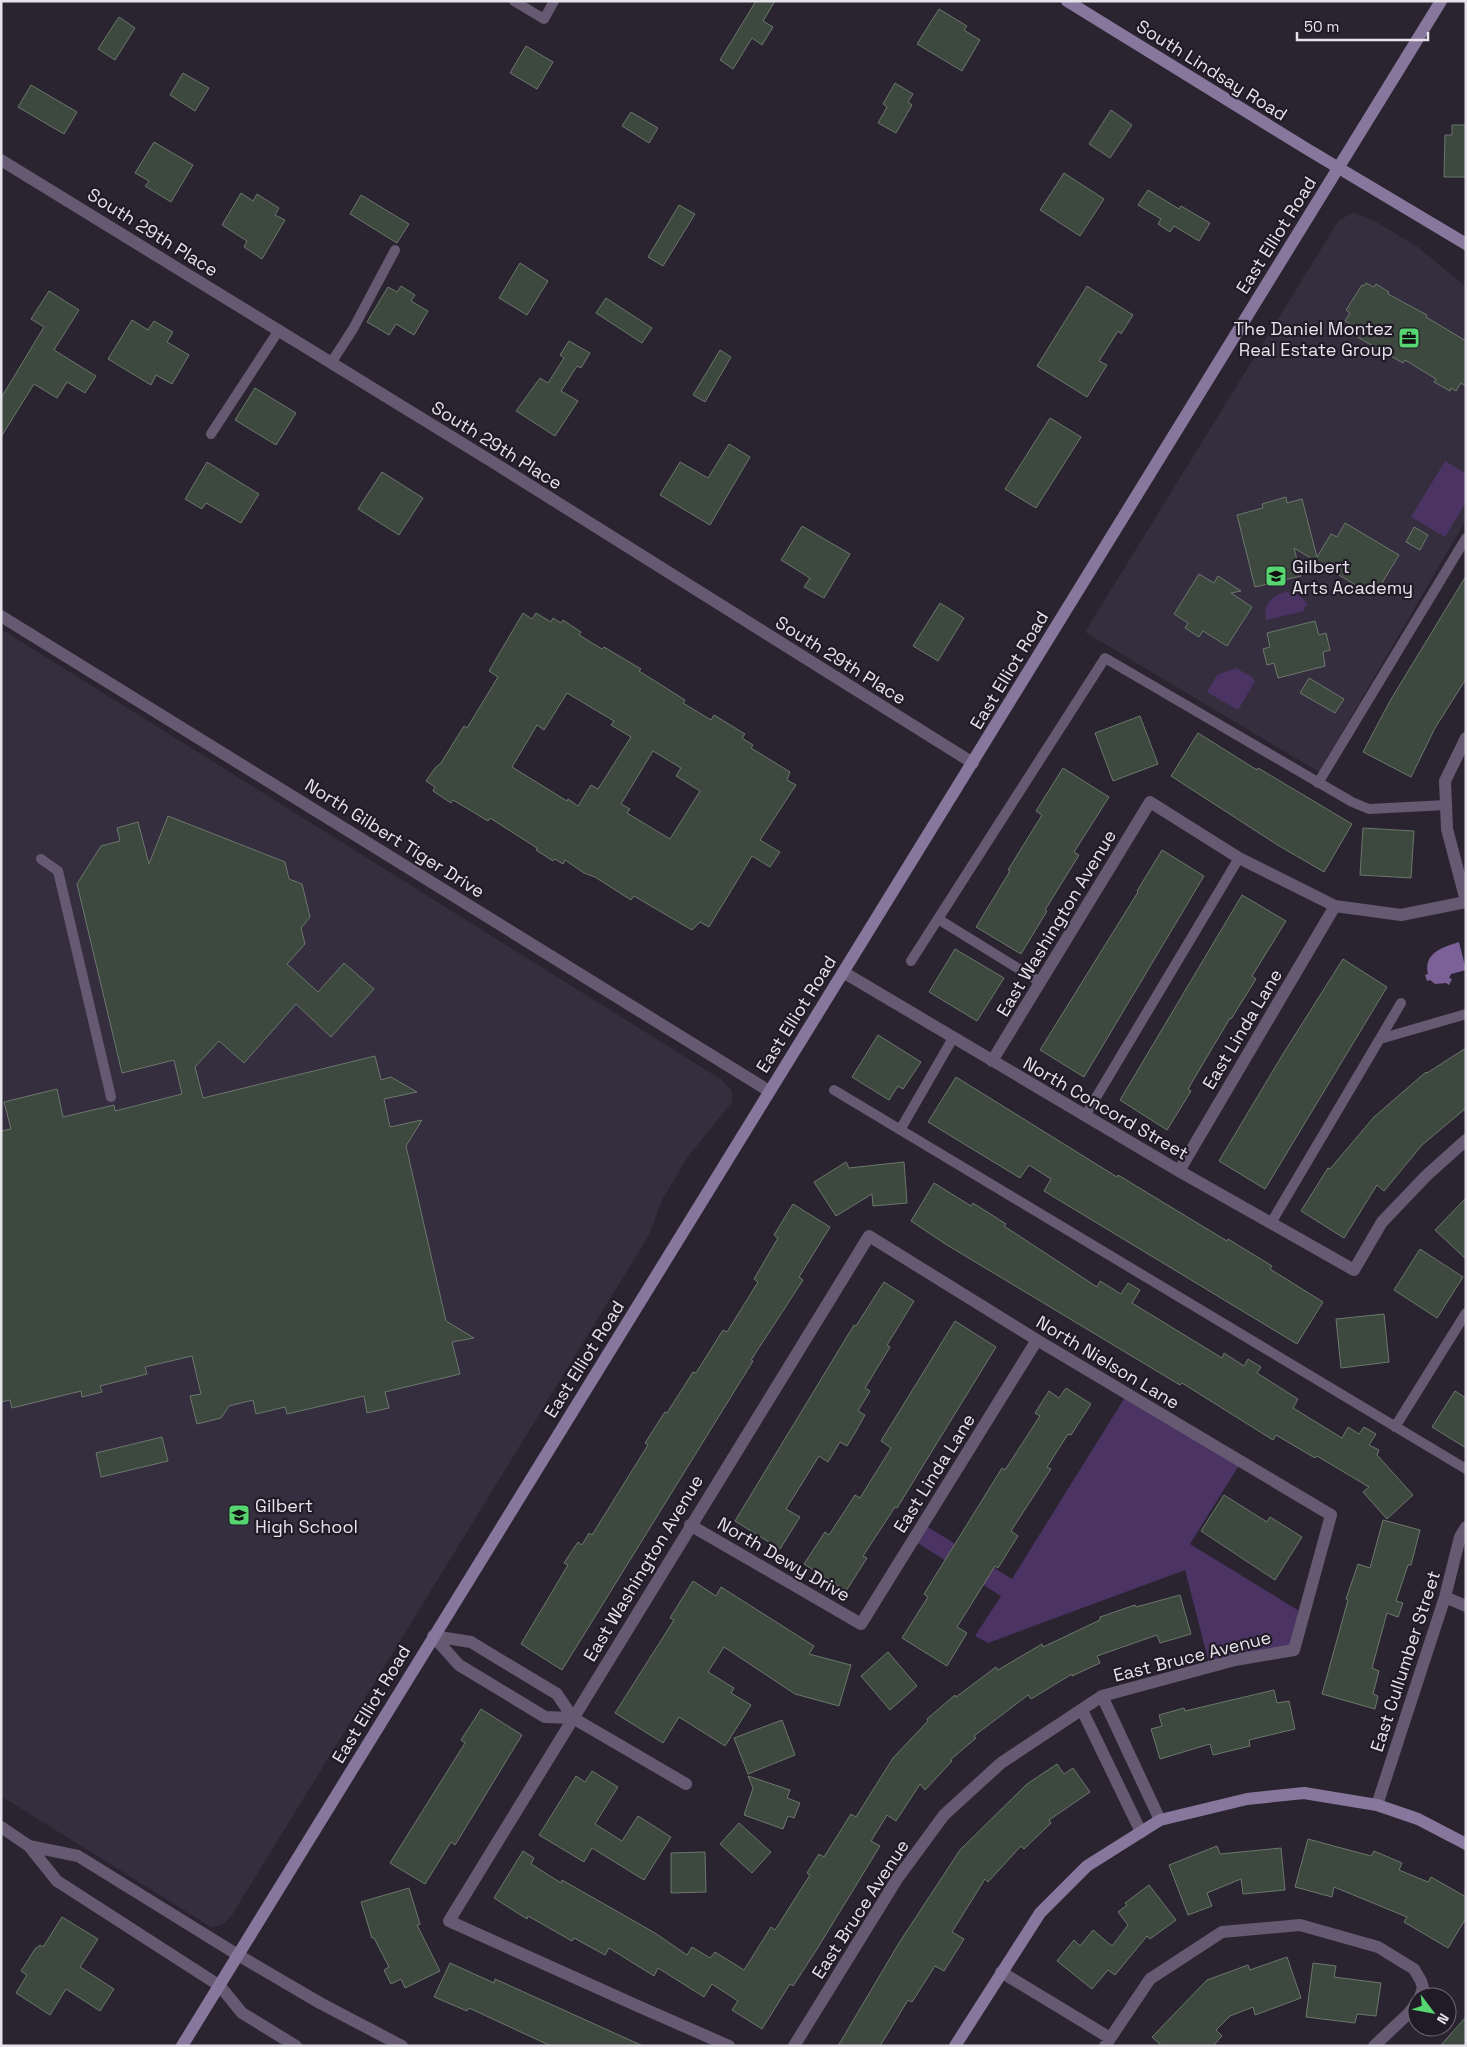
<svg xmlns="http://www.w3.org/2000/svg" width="1467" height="2047" font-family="'Space Grotesk',sans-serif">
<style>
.built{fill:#352e3f}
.green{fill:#4b3464}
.water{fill:#7b6198}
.building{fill:#3d483e;stroke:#6b776c;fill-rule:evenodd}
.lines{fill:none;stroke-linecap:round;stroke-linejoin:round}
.lane{stroke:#655a72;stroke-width:10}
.street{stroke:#655a72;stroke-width:12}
.secondary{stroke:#88779d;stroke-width:12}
.labels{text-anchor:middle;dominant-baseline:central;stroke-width:4.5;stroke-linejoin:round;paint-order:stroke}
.street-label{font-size:18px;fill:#e7e3eb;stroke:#201b26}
.poi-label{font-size:18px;fill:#e7e3eb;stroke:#201b26;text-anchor:start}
</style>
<rect width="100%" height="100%" fill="#2a2430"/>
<path class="built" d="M1353 213 1361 215 1376 222 1418 247 1466 287V520L1319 772 1085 632 1339 220Z
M1 629 722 1080 732 1091V1102L687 1158 662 1200 649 1235 232 1915 223 1924 214 1927H211L1 1796Z"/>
<path class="green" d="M1445 461 1466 474V502L1445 537 1411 517Z
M1285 592C1296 592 1303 596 1308 606L1304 607 1305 611 1266 620C1263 605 1272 596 1285 592Z
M1236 668 1252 677 1255 681 1238 710 1207 692 1217 675Z
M1127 1394 1241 1462 1190 1544 1304 1614 1294 1650 1210 1667 1185 1570 988 1643 975 1636 1001 1596 913 1540 923 1524 1012 1579Z"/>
<path class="water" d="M1459 942 1466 970 1451 974 1449 978 1452 979 1449 985 1446 983 1435 984 1430 980 1427 981 1425 975 1428 974C1423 953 1443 947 1459 942Z"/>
<path class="building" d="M756 1H775L763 21 773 27 762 45 752 38 733 69 720 60Z
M939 9 967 26 964 30 980 40 962 71 917 44Z
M119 17 135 28 115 60 98 49Z
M526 46 553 62 537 89 510 73Z
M183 73 209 88 195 111 170 95Z
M895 83 913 94 908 102 912 105 896 133 878 123 887 107 883 104Z
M31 85 77 112 64 134 18 107Z
M1111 110 1132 125 1110 158 1089 144Z
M631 112 658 128 649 143 622 126Z
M1452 125H1466V177H1444L1445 135H1452Z
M154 142 193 165 171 202 145 186 149 181 135 173Z
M1064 173 1104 199 1080 236 1040 210Z
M1148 190 1179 209 1181 206 1210 223 1199 241 1174 226 1170 232 1158 224 1161 219 1138 205Z
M241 193 253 201 257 194 279 208 275 215 285 220 262 259 244 247 247 241 222 225Z
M361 195 409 224 397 243 350 214Z
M679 205 695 214 663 266 648 257Z
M520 263 548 281 527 315 499 298Z
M1366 283 1374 287 1376 284 1389 292 1388 294 1427 315 1426 317 1466 341V386L1461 383 1456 391 1451 388 1450 391 1434 382 1436 379 1405 360 1403 363 1352 334 1354 332 1349 329 1352 325 1345 321 1350 313 1346 310 1362 285 1364 286Z
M401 286 415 295 411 301 428 311 414 335 396 324 389 335 367 322 388 287 397 292Z
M1087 286 1133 315 1121 334 1118 331 1099 361 1107 365 1087 397 1037 366Z
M49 291 79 310 54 350 96 376 85 393 67 382 57 398 34 384 1 437V398L44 327 31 319Z
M606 298 652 328 642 343 596 313Z
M132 320 148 330 154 321 173 332 167 342 189 355 172 384 156 375 151 385 108 359Z
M569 341 590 353 581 368 577 366 561 391 578 401 555 436 516 411 540 378 548 383 564 358 560 355Z
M720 350 731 357 705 402 693 395Z
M255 388 296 413 276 445 235 420Z
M1050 418 1081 437 1036 508 1005 489Z
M729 444 750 457 710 525 660 495 680 462 708 478Z
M207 462 259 494 241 523 206 503 202 509 185 499Z
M382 472 423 498 399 535 358 509Z
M1286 497 1287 503 1302 499 1317 557 1331 534 1337 537 1345 523 1399 555 1374 596 1294 548 1301 576 1255 587 1237 515 1263 508 1262 504Z
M802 526 850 554 824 598 804 587 810 578 781 560Z
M1414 527 1428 535 1420 550 1406 542Z
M1199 574 1214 583 1218 576 1241 591 1231 593 1252 607 1227 646 1203 631 1199 637 1185 628 1188 623 1174 614Z
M1466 576V679L1435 728 1411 777 1363 752 1390 701Z
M940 603 964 618 938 661 913 646Z
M523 613 532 619 536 613 551 622 553 618 561 623 563 620 581 632 579 635 602 649 604 647 641 669 639 671 685 700 683 703 711 720 714 715 745 734 742 738 753 745 751 748 790 772 787 780 796 785 760 840 780 852 770 867 752 856 709 927 700 922 692 930 634 896 631 900 595 877 584 873 565 860 563 864 555 859 553 861 536 850 537 848 490 818 488 821 453 800 451 803 433 791 435 787 426 781 435 768 441 763 464 726 467 728 498 677 489 671ZM567 693 614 721 611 725 631 737 598 789 591 785 578 806 568 799 567 801 512 767 537 725 544 730ZM653 751 681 768 676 776 700 791 670 839 627 813 630 809 621 804Z
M1315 621 1319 635 1326 633 1330 650 1323 652 1325 666 1278 678 1274 663 1267 665 1263 649 1270 647 1267 633Z
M1309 678 1344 699 1335 713 1300 693Z
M1140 716 1158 764 1113 781 1095 733Z
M1198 733 1257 770 1258 768 1352 824 1324 872 1276 844 1171 776Z
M1063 768 1109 797 1074 852 1079 855 1045 910 1047 911 1021 954 976 927 1010 871 1008 870 1042 815 1036 811Z
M168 816 285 862 289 879 302 884 310 917 301 928 305 944 287 964 318 992 344 963 374 989 331 1037 296 1004 244 1063 219 1041 195 1067 203 1098 375 1056 381 1080 391 1077 417 1092 384 1099 390 1127 422 1120 406 1146 446 1321 474 1338 452 1342 460 1374 385 1392 389 1408 367 1413 364 1396 287 1414 285 1407 256 1414 253 1400 229 1406 221 1418 197 1424 190 1396 201 1394 192 1356 145 1367 147 1374 100 1386 102 1392 82 1397 81 1391 12 1408 10 1400 1 1402V1131L11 1129 4 1102 57 1089 63 1117 114 1105 115 1111 182 1094 174 1060 122 1073 77 884 101 846 120 841 117 828 138 822 149 864Z
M1363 828 1414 831 1411 878 1360 875Z
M1162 850 1204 876 1084 1077 1040 1050 1138 892 1137 891Z
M1242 895 1286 921 1252 976 1256 979 1231 1019 1230 1018 1188 1089 1191 1091 1167 1130 1120 1100Z
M955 949 1004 978 977 1021 929 992Z
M1343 959 1387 987 1265 1189 1219 1161 1283 1054Z
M878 1035 921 1062 903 1089 898 1086 889 1100 852 1077Z
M1466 1048V1108L1422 1145 1384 1191 1377 1185 1344 1238 1301 1211 1328 1168 1330 1169 1374 1117 1426 1072 1427 1073Z
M956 1077 1117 1177 1118 1175 1227 1241 1228 1239 1272 1266 1270 1269 1323 1302 1297 1344 1044 1191 1051 1179 1029 1165 1020 1178 928 1122Z
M846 1162 849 1168 904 1162 907 1203 873 1206 872 1194 836 1216 814 1182Z
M934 1183 971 1206 973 1203 1006 1224 1004 1226 1097 1287 1100 1281 1121 1294 1128 1283 1140 1290 1132 1303 1222 1358 1224 1353 1244 1366 1248 1359 1261 1367 1257 1373 1298 1399 1293 1408 1342 1438 1348 1427 1359 1434 1364 1427 1376 1434 1369 1445 1379 1450 1377 1455 1413 1495 1387 1519 1363 1492 1369 1487 1317 1456 1315 1458 1276 1435 1273 1440 1182 1383 1180 1385 947 1245 911 1221Z
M1466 1198V1259L1435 1230Z
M793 1204 830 1227 799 1277 803 1280 751 1360 753 1361 562 1670 521 1644 568 1565 564 1563 578 1542 582 1545 589 1533 592 1535 648 1445 645 1443 665 1412 667 1413 693 1372 696 1373 723 1330 727 1332 758 1282 754 1279 778 1238 774 1235Z
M1420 1249 1463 1277 1437 1318 1394 1290Z
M884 1282 914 1301 887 1345 890 1347 865 1388 870 1391 858 1411 865 1415 855 1433 847 1446 840 1442 828 1462 819 1456 786 1509 800 1517 780 1549 735 1521 854 1325 856 1326Z
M1384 1314 1389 1362 1341 1368 1336 1319Z
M955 1321 996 1347 897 1508 895 1507 863 1556 867 1558 846 1591 804 1564 825 1532 829 1535 855 1495 860 1498 891 1448 881 1441Z
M1066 1388 1091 1404 1071 1435 1068 1434 1047 1467 1051 1469 1011 1531 1018 1536 998 1568 995 1566 957 1627 967 1633 947 1666 902 1638 928 1597 924 1594 1002 1468 1005 1470 1040 1416 1035 1413 1049 1391 1059 1398Z
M1455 1391 1466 1398V1448L1432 1427Z
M162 1437 168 1461 101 1477 96 1453Z
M1224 1495 1267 1522 1270 1517 1302 1537 1275 1580 1201 1531Z
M1383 1520 1420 1530 1411 1565H1408L1396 1601 1403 1603 1398 1617 1387 1613 1372 1668 1379 1671 1373 1694 1378 1696 1375 1709 1322 1694 1348 1600 1346 1599 1358 1564 1370 1568Z
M693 1581 716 1596 721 1587 814 1646 809 1654 851 1665 839 1706 795 1694 724 1647 708 1672 734 1688 731 1693 751 1705 725 1746 679 1717 663 1743 615 1713 674 1620 670 1618Z
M1180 1595 1191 1634 1160 1643 1157 1635 1097 1656 1100 1663 1072 1676V1674L1031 1699 1028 1695 974 1736 976 1738 950 1760 952 1761 925 1790 920 1784 896 1821 887 1815 871 1841 880 1846 817 1949 793 1986 790 1984 762 2029 732 2010 738 2001 712 1984 704 1997 658 1968 654 1976 609 1948 605 1955 574 1938 572 1941 528 1916 527 1919 494 1898 523 1851 534 1858 531 1864 561 1883 562 1880 655 1933 687 1955 692 1947 710 1958 715 1952 744 1970 771 1927 775 1930 810 1875 807 1873 819 1854 824 1857 851 1814 856 1817 893 1758 928 1721 927 1719 955 1695 956 1697 996 1667 998 1670 1042 1644 1043 1647 1100 1620V1617L1135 1605 1136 1607Z
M888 1652 917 1686 890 1710 861 1676Z
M1274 1690 1277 1703 1289 1701 1295 1729 1249 1740 1250 1746 1213 1755 1210 1744 1160 1759 1151 1729 1162 1726 1159 1715 1184 1708 1185 1711Z
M481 1709 522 1735 455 1845 451 1842 425 1884 390 1863 465 1743 461 1740Z
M782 1720 795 1755 748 1774 734 1738Z
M1057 1764 1064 1774 1073 1768 1090 1792 1049 1820 1051 1823 1024 1849 1021 1846 988 1882 985 1879 952 1932 964 1939 944 1971 935 1966 912 2002 908 2000 880 2046H838L899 1943 960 1850 1027 1784Z
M592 1771 618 1787 595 1824 622 1841 638 1816 671 1837 644 1880 592 1848 584 1862 539 1835 576 1776 585 1782Z
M748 1776 790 1790 787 1798 800 1803 794 1818 788 1816 783 1829 744 1815 753 1788Z
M739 1823 771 1852 752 1873 720 1844Z
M1308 1839 1371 1856 1374 1851 1402 1863 1399 1870 1428 1882 1431 1877 1466 1897V1918L1448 1948 1404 1922 1407 1917 1334 1887 1332 1897 1295 1887Z
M1217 1846 1220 1854 1281 1848 1285 1890 1243 1894 1241 1879 1207 1893 1212 1906 1188 1915 1169 1865Z
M705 1852 706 1892 671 1893V1853Z
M1149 1885 1176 1920 1150 1939 1147 1936 1115 1975 1108 1970 1092 1989 1057 1961 1074 1940 1080 1946 1093 1930 1112 1946 1128 1925 1118 1912 1127 1905 1125 1903Z
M409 1888 420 1924 417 1925 440 1971 405 1988 401 1979 391 1984 384 1970 389 1967 374 1938H372L361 1902Z
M62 1917 98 1939 80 1967 114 1989 100 2011 66 1989 50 2015 16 1993 27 1975 21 1971 35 1949 40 1945 43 1947Z
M1287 1957 1301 1998 1255 2015 1253 2007 1230 2016 1216 2030 1222 2036 1213 2046H1162L1152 2037 1207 1980 1248 1965 1250 1970Z
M450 1963 494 1983 495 1979 643 2046H551L469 2008 467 2011 434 1997Z
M1313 1963 1336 1966 1334 1977 1381 1983 1376 2016 1357 2014 1355 2023 1306 2017Z
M1466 2017V2046H1440Z"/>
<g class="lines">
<path class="lane" d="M514 1 544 19 554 1
M331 363 353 329 395 250
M211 434 279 330
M1318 783 1466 538
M41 859 58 871 111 1097
M938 919 1040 982
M911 961 1105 658 1352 802 1369 809 1446 805
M1380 1039 1466 1014
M834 1090 1466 1469
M1085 1116 1239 858
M900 1130 953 1038
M1271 1223 1401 1003
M1395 1427 1466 1313"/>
<path class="street" d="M1 160 491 461 973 763
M1 616 769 1091
M1466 738 1445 781 1447 829 1466 901
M843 972 1179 1171 1354 1270 1382 1222 1427 1175 1466 1140
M992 1061 1150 802 1239 858 1335 906 1401 915 1466 902
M1179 1171 1335 906
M690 1525 861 1624 1037 1340
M1445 1597 1466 1606
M433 1636 471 1642 479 1647 557 1694 573 1718 686 1784
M433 1636 459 1665 545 1717 573 1718
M1102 1696 1160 1820
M1082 1710 1141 1832
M1377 1805 1445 1597 1460 1537 1466 1527
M1 1827 29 1846 57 1881 220 1986 242 2013 296 2046
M29 1846 78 1856 238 1955 320 2003 402 2046
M1001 1972 1110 2038
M729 2046 640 2007 449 1921 869 1236 1037 1340 1331 1515 1294 1650 1235 1660 1102 1696 1001 1763 944 1815 897 1879 794 2046
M1105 2046 1150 1979 1222 1932 1300 1925 1378 1947 1414 1969 1421 1981 1423 1988 1420 1997
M1374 2046 1409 2013 1417 2003"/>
<path class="secondary" d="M1067 1 1307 149 1466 244
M182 2046 1441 1
M955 2046 1040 1913 1087 1866 1160 1820 1247 1799 1304 1793 1377 1805 1418 1819 1466 1844"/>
</g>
<defs>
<g id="office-square" transform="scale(1.125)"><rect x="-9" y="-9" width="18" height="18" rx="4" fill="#57d570" stroke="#201b26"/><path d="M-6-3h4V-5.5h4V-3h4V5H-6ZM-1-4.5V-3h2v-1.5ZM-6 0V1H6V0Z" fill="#111"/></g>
<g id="school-square" transform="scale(1.125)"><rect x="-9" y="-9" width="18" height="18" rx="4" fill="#57d570" stroke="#201b26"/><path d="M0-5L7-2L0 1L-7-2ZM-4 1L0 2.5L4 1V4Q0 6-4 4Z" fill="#111"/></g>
</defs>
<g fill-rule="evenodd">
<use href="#office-square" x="1409" y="338"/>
<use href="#school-square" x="1276" y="576"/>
<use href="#school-square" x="239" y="1515"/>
</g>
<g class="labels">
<g class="street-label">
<text transform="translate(1212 70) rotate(32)">South Lindsay Road</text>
<text transform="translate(153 232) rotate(32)">South 29th Place</text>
<text transform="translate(1276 235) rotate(-58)">East Elliot Road</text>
<text transform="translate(497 445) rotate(32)">South 29th Place</text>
<text transform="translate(841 660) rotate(32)">South 29th Place</text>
<text transform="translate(1009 670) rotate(-59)">East Elliot Road</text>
<text transform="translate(395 838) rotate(32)">North Gilbert Tiger Drive</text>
<text transform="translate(1056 923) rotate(-59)">East Washington Avenue</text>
<text transform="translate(796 1014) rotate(-58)">East Elliot Road</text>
<text transform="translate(1242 1029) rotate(-59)">East Linda Lane</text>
<text transform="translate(1106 1108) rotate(30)">North Concord Street</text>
<text transform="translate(584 1359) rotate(-58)">East Elliot Road</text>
<text transform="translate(1108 1362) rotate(31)">North Nielson Lane</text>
<text transform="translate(934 1473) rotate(-58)">East Linda Lane</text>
<text transform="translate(784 1559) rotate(30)">North Dewy Drive</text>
<text transform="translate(643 1568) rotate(-59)">East Washington Avenue</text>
<text transform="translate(1192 1656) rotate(-14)">East Bruce Avenue</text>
<text transform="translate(1405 1661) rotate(-72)">East Cullumber Street</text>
<text transform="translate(371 1704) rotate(-59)">East Elliot Road</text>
<text transform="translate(860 1909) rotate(-57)">East Bruce Avenue</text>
</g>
<g class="poi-label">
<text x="1393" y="328" text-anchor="end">The Daniel Montez<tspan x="1393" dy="21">Real Estate Group</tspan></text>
<text x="1292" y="566">Gilbert<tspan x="1292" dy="21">Arts Academy</tspan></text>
<text x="255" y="1505">Gilbert<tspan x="255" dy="21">High School</tspan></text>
</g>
</g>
<rect width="1467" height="2047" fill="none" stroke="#e7e3eb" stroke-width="5"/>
<g transform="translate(1432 2012) rotate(122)"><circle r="24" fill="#201b26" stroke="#706b75"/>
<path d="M0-4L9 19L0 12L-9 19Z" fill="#57d570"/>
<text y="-8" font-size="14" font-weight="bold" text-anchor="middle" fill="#e7e3eb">N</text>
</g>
<path d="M1297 32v8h131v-8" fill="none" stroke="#e7e3eb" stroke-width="2.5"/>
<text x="1304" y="32" font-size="15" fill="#e7e3eb" stroke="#201b26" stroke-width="4" paint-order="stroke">50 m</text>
</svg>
